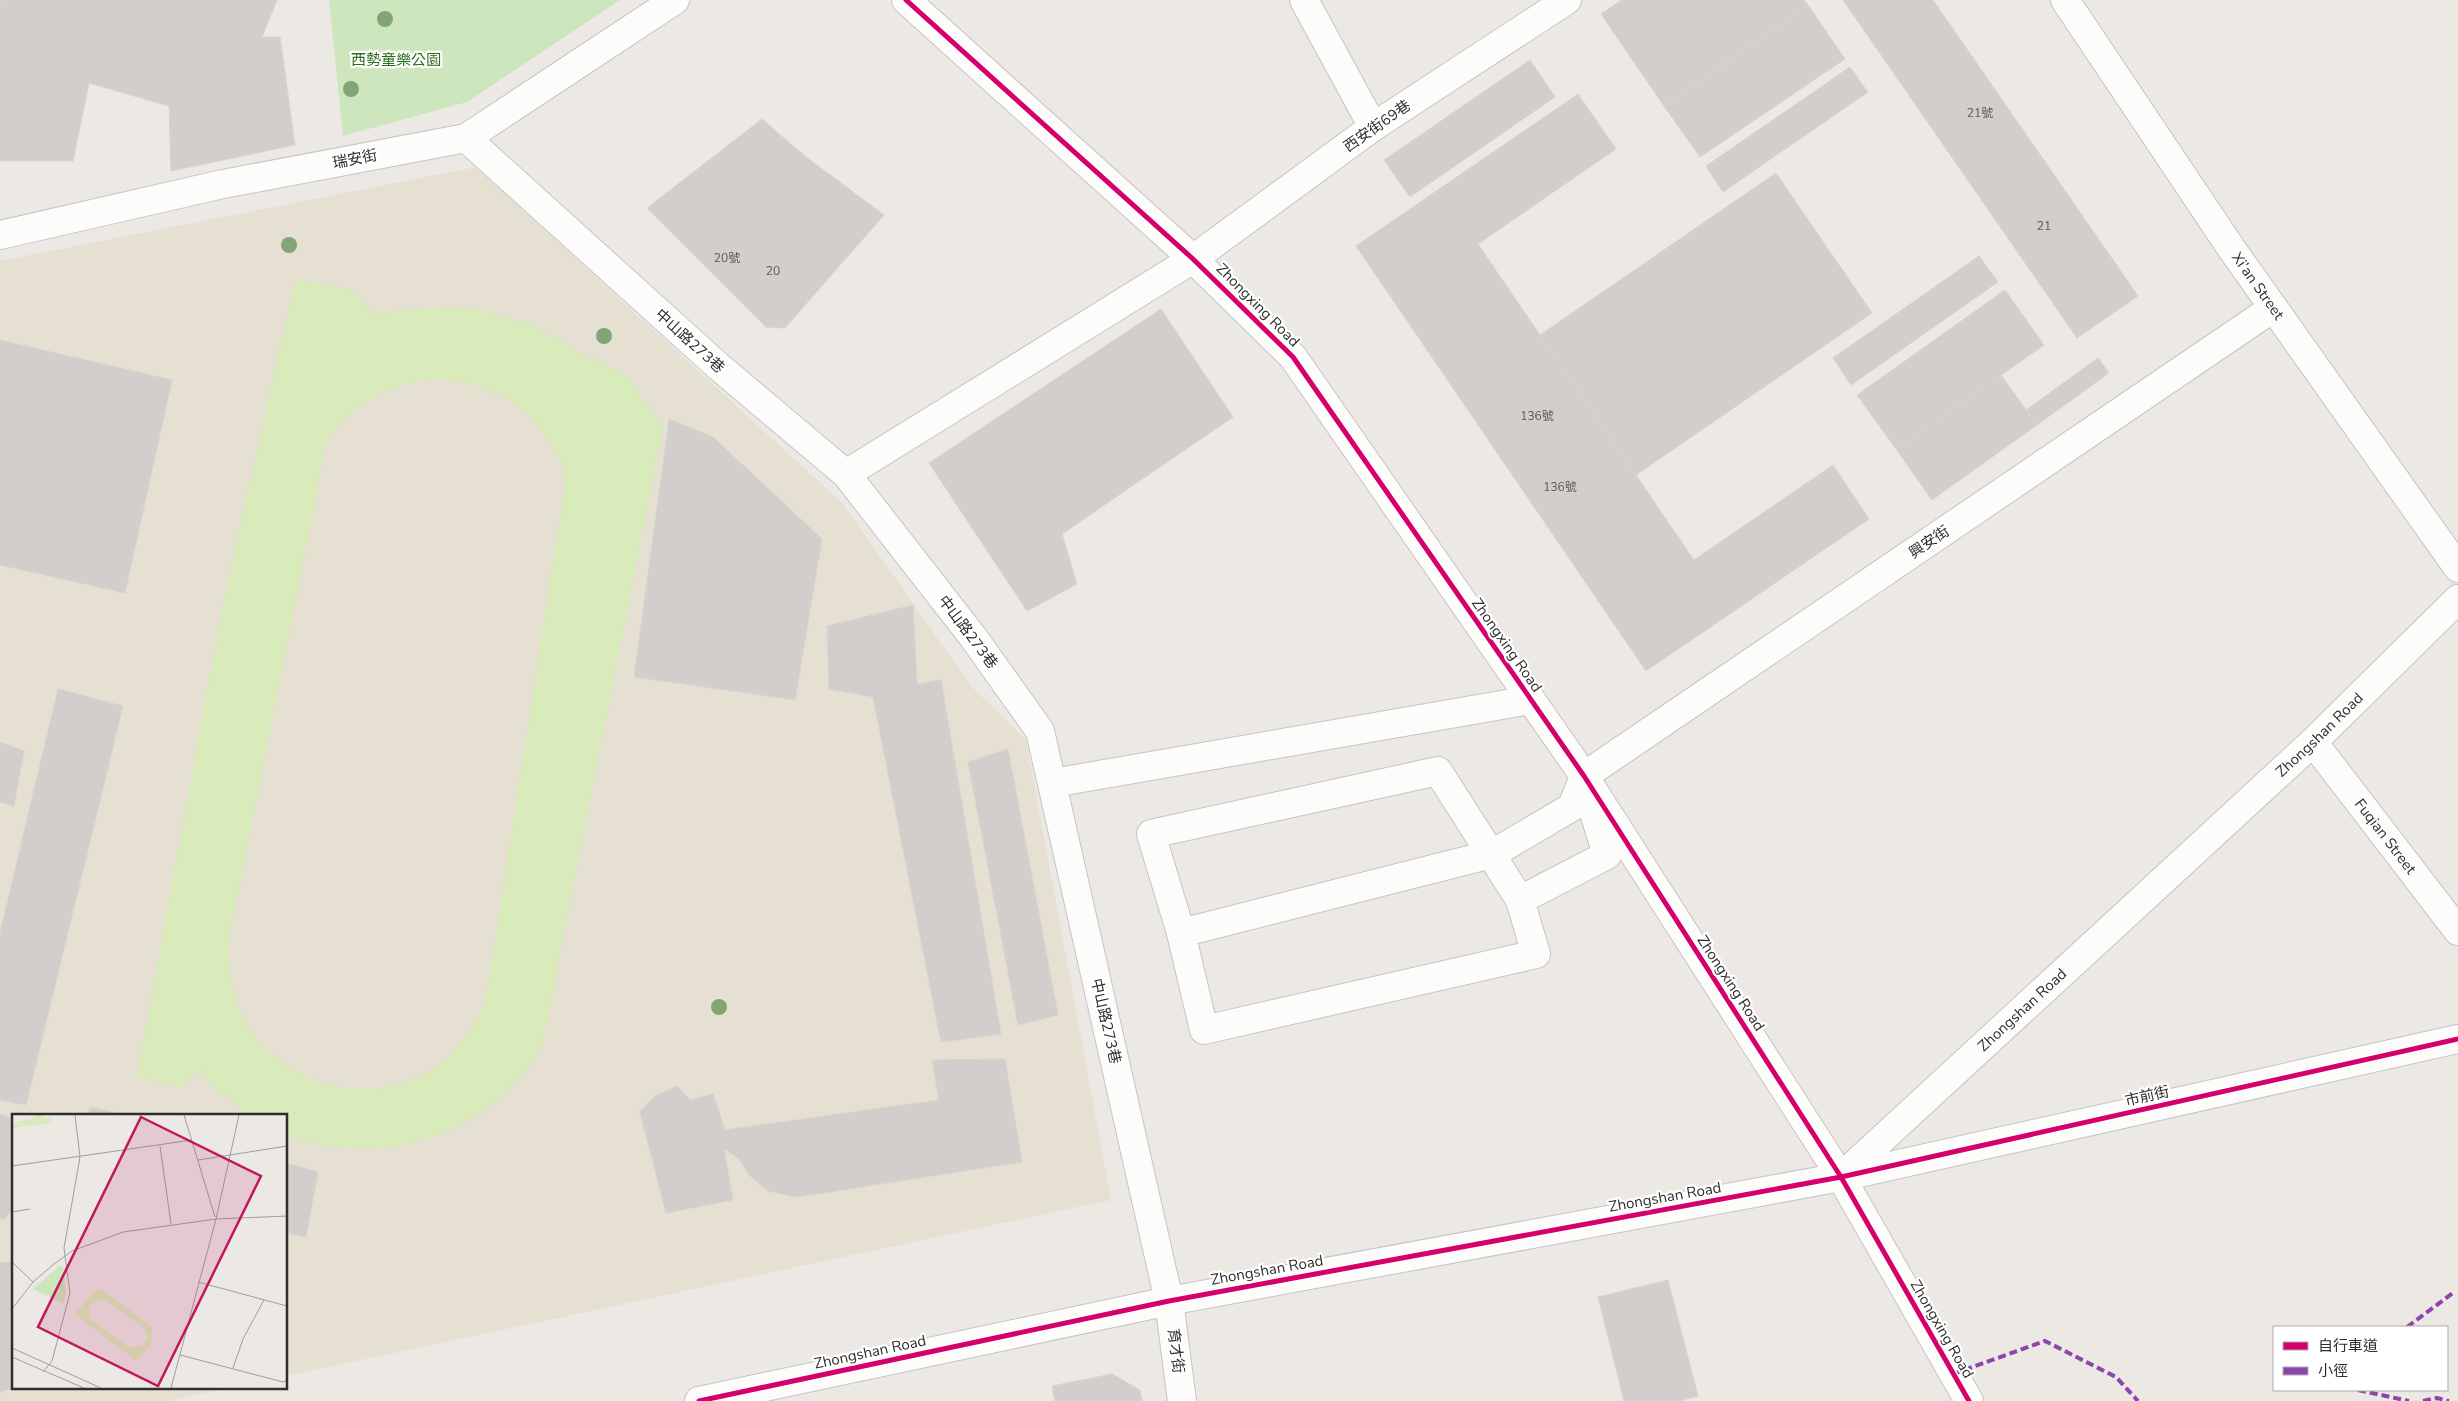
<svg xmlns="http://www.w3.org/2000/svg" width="2458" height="1401" font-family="'Nunito Sans','Noto Sans TC',sans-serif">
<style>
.education{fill:#e6e0d3}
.green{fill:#cee6be}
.pitch{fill:#d9eabb;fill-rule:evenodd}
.building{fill:#d1cecb;stroke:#d7d4d0}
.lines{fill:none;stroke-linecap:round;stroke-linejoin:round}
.minor-casing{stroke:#c5c4c5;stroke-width:30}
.minor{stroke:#fcfcfb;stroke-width:28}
.quiet{stroke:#8e44ad;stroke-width:4;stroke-dasharray:8 4;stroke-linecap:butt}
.cycleway-casing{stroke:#fff;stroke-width:8}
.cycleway{stroke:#d6006c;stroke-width:5}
.tree{fill:#82a575}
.labels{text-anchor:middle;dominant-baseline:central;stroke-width:4.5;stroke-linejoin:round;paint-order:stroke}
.number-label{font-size:12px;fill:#585857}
.park-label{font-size:15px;fill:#2c6e1b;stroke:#fff}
.street-label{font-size:15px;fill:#2e2e2e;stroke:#fff}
.inset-road{fill:none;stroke:#a09e9b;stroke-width:1}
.view{fill:#c2185b;fill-opacity:0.15;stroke:#c2185b;stroke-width:2.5}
.inset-edge{fill:none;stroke:#2e2e2e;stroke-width:2.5}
</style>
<rect width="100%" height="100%" fill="#ece8e4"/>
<path class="education" d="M476 167 843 504 971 686 1026 740 1111 1200 286 1376V1115H14V1387H232L167 1401H0V261Z"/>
<path class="green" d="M329 0H620L467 102 343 136Z"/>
<path class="pitch" d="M295 280 351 289 374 314 425 308 467 307 534 325 580 353 627 375 663 427 542 1047C530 1065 517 1083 501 1097 444 1148 357 1164 286 1134V1115H249L218 1091 198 1069 180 1088 137 1076 222 608ZM431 379C501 383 542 410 566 477L485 1005C472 1029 459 1050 436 1067 375 1110 282 1087 246 1023 232 999 229 972 228 945L327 440C356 402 385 387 431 379Z"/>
<path class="building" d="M0 0H277L262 37H280L295 145 171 171 169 106 89 83 73 161H0Z
M1622 0H1804L1808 5 1664 106 1601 14Z
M1843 0H1933L2138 296 2077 338Z
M1808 5 1845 59 1700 157 1664 106Z
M1530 60 1555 97 1410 197 1384 160Z
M1850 67 1868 92 1723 192 1706 166Z
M1578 94 1616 149 1478 244 1540 335 1694 560 1833 465 1869 519 1646 671 1356 246Z
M762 119 806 157 884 215 785 328 766 327 647 208Z
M1776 173 1872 313 1636 475 1540 335Z
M1979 256 1998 282 1851 385 1833 358Z
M2005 290 2044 345 1896 449 1857 395Z
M1161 309 1233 417 1062 534 1077 584 1027 611 929 463Z
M0 340 172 380 125 593 0 565Z
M2098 358 2109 373 2037 425 2026 410Z
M2001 375 2037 425 1932 500 1896 449Z
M669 419 713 437 822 539 795 700 634 677Z
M913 605 917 684 941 680 1001 1034 941 1042 873 697 829 689 827 626Z
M58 689 123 706 26 1105 0 1100V933Z
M0 742 24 751 14 806 0 802Z
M1008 749 1058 1015 1018 1025 968 762Z
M1005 1059 1022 1162 797 1197 768 1191 749 1175 740 1160 724 1148 733 1200 666 1213 640 1112 655 1096 677 1086 690 1100 713 1094 725 1130 939 1100 932 1060Z
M90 1107 127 1115H88Z
M0 1114 14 1119V1206L5 1219H0Z
M286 1163 318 1172 306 1237 286 1233Z
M14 1261V1387H17L0 1392V1263Z
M1668 1280 1698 1396 1679 1401H1624L1598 1297Z
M1112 1374 1140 1390 1142 1401H1055L1052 1386Z"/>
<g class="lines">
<g class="minor-casing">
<g id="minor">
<path d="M906 0 1193 259 1293 357 1584 776 1841 1177 1969 1401"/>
<path d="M1304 0 1373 127"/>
<path id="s1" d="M2065 0 2231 248 2458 568"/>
<path d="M466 138 718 366 846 474 973 637 1040 731 1169 1301 1182 1401"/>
<path d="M0 235 223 184 466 138 675 0"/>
<path d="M846 474 1193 259 1373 127 1567 0"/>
<path id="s2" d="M2313 742 2458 931"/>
<path d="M1584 776 2273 308"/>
<path d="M1053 783 1530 700"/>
<path d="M1520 900 1438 771 1151 834 1181 933 1204 1030 1536 954 1520 900 1607 855 1592 806"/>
<path d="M1181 933 1492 854 1572 807 1584 776"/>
<path id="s3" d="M1842 1176 2313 742 2458 599"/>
<path d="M699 1401 1169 1301 1841 1177 2458 1039"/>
</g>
</g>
<use href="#minor" class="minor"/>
<path class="quiet" d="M2407 1327 2453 1293
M1953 1374 2045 1341 2116 1377 2138 1401
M2358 1390 2409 1401
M2423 1401 2437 1398 2449 1401"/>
<g class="cycleway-casing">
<path id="cycleway" d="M906 0 1193 259 1293 357 1584 776 1841 1177 1969 1401
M699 1401 1169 1301 1841 1177 2458 1039"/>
</g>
<use href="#cycleway" class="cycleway"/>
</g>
<g class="tree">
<circle cx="385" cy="19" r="8"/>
<circle cx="351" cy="89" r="8"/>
<circle cx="289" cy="245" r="8"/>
<circle cx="604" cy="336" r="8"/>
<circle cx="719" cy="1007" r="8"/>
</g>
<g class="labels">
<g class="number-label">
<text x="1980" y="113">21號</text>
<text x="2044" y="226">21</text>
<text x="727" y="258">20號</text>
<text x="773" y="271">20</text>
<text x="1537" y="416">136號</text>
<text x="1560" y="487">136號</text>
</g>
<g class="park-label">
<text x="396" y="60">西勢童樂公園</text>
</g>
<g class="street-label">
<text transform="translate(1377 126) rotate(-35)">西安街69巷</text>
<text transform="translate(355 159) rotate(-11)">瑞安街</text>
<text stroke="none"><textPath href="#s1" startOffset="345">Xi’an Street</textPath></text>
<text transform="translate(1258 305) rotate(45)">Zhongxing Road</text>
<text transform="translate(690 341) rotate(42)">中山路273巷</text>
<text transform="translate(1929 542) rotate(-34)">興安街</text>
<text transform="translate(968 632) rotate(53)">中山路273巷</text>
<text transform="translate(1507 645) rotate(55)">Zhongxing Road</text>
<text stroke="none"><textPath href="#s3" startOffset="650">Zhongshan Road</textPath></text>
<text stroke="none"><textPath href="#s2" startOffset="119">Fuqian Street</textPath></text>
<text transform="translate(1731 983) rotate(57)">Zhongxing Road</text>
<text stroke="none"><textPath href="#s3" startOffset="245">Zhongshan Road</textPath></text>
<text transform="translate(1106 1021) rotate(77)">中山路273巷</text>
<text transform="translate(2147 1096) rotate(-13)">市前街</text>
<text transform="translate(1665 1197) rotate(-10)">Zhongshan Road</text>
<text transform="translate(1267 1270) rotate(-10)">Zhongshan Road</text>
<text transform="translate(1942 1329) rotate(60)">Zhongxing Road</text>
<text transform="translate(1176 1351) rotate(83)">育才街</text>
<text transform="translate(870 1352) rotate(-12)">Zhongshan Road</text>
</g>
</g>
<g transform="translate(12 1114)">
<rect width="275" height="275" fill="#ece8e4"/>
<path d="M47 152 51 153 54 178 52 190 21 175Z" fill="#cee6be"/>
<path d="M24 1H32L31 5 39 3 40 9 0 14V9L20 5ZM84 175H90L140 213 139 231 124 247 63 200ZM91 185 132 214 136 223 131 232 117 233 78 204V190Z" fill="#d9eabb" fill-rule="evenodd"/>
<path class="inset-road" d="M172 1 203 103M148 32 159 110M186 46 275 32M0 52 180 26M0 98 18 95M0 148 21 168M186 168 275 192M0 195 21 168 42 150 60 137 111 118 204 105 275 102M0 234 89 274M168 241 271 268 275 266M0 243 72 274M221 254 231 225 252 186M31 258 40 247 58 179 52 134 68 43 63 1M159 274 204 105 227 1"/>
<path class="view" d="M129 3 249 62 146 272 26 213Z"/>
<rect width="275" height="275" class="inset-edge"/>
</g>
<rect x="2273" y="1326" width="175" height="65" fill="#ffffff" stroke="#ababab"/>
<rect x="2283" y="1342" width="25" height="8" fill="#d6006c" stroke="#ababab"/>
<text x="2318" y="1351" font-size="15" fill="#2e2e2e">自行車道</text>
<rect x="2283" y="1367" width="25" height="8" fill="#8e44ad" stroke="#ababab"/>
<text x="2318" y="1376" font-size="15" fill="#2e2e2e">小徑</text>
</svg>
